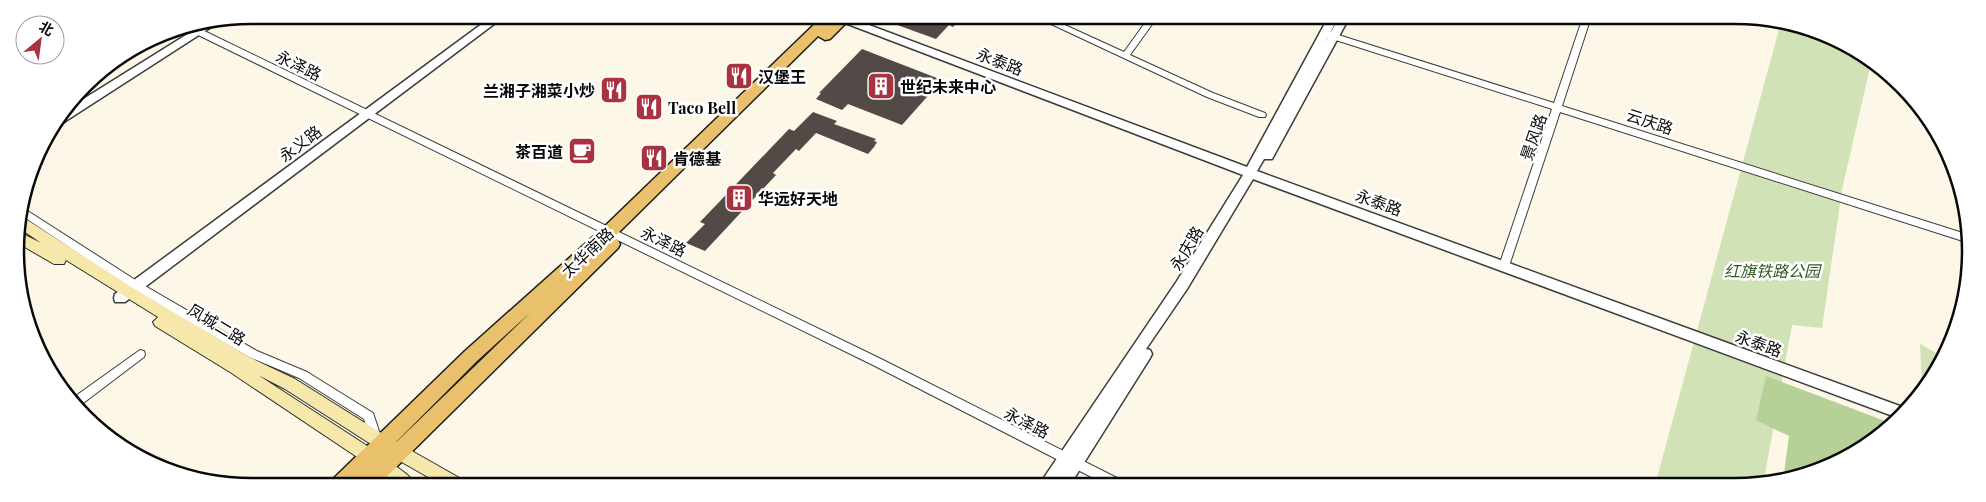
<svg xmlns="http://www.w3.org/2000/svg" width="1986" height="502" font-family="'Playfair Display','Noto Sans SC',serif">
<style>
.green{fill:#d1e2b7}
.forest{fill:#b6d198}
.building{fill:#514a47}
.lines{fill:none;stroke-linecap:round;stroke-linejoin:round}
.minor-casing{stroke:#3c3c3c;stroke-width:2}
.tertiary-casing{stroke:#3c3c3c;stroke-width:3}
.secondary-casing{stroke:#2b2b2b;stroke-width:2}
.primary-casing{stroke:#1a1a1a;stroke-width:3}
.minor{fill:#fff;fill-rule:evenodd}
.tertiary{fill:#fff;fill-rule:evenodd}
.secondary{fill:#f6e7aa;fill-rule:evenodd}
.primary{fill:#e9c06c;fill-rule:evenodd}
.labels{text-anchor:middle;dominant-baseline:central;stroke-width:5;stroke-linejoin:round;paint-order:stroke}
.street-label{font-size:16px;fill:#090909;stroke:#fff}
.poi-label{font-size:16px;font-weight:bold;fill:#090909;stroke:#fff;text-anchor:start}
.park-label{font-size:16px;font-style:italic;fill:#325922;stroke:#fff}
.rim{fill:none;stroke:#090909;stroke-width:2.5}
</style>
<rect width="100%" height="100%" fill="#fdf7e8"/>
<path class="green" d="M1781 22 1853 47 1871 63 1842 190 1822 328 1792 325 1763 485H1655Z
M1920 344 1945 358 1922 390Z"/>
<path class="forest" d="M1766 376 1893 424 1839 463 1783 480 1789 436 1756 420Z"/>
<path class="building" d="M895 16H963L953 27 949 25 936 39 889 22Z
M862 49 942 80 902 125 848 104 842 110 816 99 821 93H819Z
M813 112 837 121 834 124 876 139 874 141 877 142 874 147 868 154 816 133 799 151 796 149 773 173 776 175 705 251 686 243 705 224 700 222 789 129 794 131Z"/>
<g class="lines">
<g class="minor-casing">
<path id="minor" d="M1034 16H1045L1124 52 1150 16H1158L1130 55 1213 93 1265 113 1266 115 1265 117H1259L1207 97Z
M1583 17H1591L1562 106 1966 234V242L1560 112 1509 266 1508 269H1500L1499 266 1552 109 1323 36 1322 34 1323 32H1329L1554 103Z
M191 27H196L881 359 1123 481 1125 485H1107L873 365 190 31 189 29Z
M23 208 140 283 257 351 307 372 373 413 381 437 379 441 375 442 371 441 364 419 299 378 249 357 132 289 21 215Z
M140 350 144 351 145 354 144 357 78 407 70 400Z"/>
</g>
<g class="tertiary-casing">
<path id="tertiary" d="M494 15H506L125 302H115L114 298 115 294Z
M831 16H845L1247 167 1329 16H1339L1324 44 1340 16H1350L1272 159H1264L1257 171 1908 409 1901 419 1253 179 1187 289 1146 349 1150 350 1152 354 1150 358 1070 485H1039L1177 281 1243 175 832 18Z
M219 22 64 122H58L69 108 202 25Z"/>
</g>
<g class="secondary-casing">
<path id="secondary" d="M21 216 133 288 249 357 295 379 389 438 463 480 465 485H442L377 448 285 389 258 375 375 451C385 460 411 474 416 485H394L363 461 230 372 155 326 153 322 158 317 66 260 64 264H54L16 242 17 231 41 243 18 227Z"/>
</g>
<g class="primary-casing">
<path id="primary" d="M823 16H853L830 39 825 40 818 36 613 238 618 240 620 244 618 248 378 485H355L358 480 353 485H330L333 479 465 351 604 227ZM531 312 384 454 477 361Z"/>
</g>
<use href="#minor" class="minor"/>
<use href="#tertiary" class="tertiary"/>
<use href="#secondary" class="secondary"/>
<use href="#primary" class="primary"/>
</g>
<defs>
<g id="restaurant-square" transform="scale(1.4375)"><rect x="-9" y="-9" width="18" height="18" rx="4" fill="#a93241" stroke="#fff"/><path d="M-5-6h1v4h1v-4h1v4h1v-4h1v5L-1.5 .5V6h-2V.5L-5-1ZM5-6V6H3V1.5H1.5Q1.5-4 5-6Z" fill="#fff"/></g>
<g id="building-square" transform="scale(1.4375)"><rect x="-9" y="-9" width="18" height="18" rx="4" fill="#a93241" stroke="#fff"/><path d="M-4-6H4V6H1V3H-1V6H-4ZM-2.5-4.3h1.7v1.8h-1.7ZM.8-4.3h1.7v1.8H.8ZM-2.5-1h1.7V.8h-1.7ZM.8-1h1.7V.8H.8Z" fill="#fff"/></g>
<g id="cafe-square" transform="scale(1.4375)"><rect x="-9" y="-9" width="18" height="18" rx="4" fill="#a93241" stroke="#fff"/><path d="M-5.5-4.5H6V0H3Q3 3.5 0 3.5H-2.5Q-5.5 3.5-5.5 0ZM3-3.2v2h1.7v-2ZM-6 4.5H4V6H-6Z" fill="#fff"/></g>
</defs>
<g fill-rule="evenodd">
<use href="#restaurant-square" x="739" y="76"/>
<use href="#building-square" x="881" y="86"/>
<use href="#restaurant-square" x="614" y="90"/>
<use href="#restaurant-square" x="649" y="107"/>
<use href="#cafe-square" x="582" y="151"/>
<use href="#restaurant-square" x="654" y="158"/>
<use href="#building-square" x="739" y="198"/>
</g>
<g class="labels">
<g class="street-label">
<text transform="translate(1000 61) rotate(21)">永泰路</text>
<text transform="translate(299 65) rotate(26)">永泽路</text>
<text transform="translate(1650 121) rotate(18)">云庆路</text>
<text transform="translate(1533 137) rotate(-71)">景风路</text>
<text transform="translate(300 143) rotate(-37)">永义路</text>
<text transform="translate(1379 202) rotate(20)">永泰路</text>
<text transform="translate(664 241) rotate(26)">永泽路</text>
<text transform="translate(1186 248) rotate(-59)">永庆路</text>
<text transform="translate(587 252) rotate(-43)">太华南路</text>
<text transform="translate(217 324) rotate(31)">凤城二路</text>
<text transform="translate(1759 343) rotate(20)">永泰路</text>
<text transform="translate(1027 422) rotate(27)">永泽路</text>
</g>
<g class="poi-label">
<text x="758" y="76">汉堡王</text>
<text x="900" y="86">世纪未来中心</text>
<text x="595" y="90" text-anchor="end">兰湘子湘菜小炒</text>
<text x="668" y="107">Taco Bell</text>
<text x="563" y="151" text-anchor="end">茶百道</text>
<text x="673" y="158">肯德基</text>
<text x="758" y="198">华远好天地</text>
</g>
<g class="park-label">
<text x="1772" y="270">红旗铁路公园</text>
</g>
</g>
<path d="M0 0H1986V502H0ZM251 24H1735A227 227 0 0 1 1962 251V251A227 227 0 0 1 1735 478H251A227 227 0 0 1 24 251V251A227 227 0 0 1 251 24Z" fill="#fff" fill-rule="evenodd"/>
<path class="rim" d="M251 24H1735A227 227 0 0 1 1962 251V251A227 227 0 0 1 1735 478H251A227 227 0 0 1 24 251V251A227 227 0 0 1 251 24Z"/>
<g transform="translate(40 40) rotate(29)"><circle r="24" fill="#ffffff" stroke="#9d9d9d"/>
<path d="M0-4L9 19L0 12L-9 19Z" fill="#a93241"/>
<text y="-8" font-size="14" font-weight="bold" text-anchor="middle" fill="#090909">北</text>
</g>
</svg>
